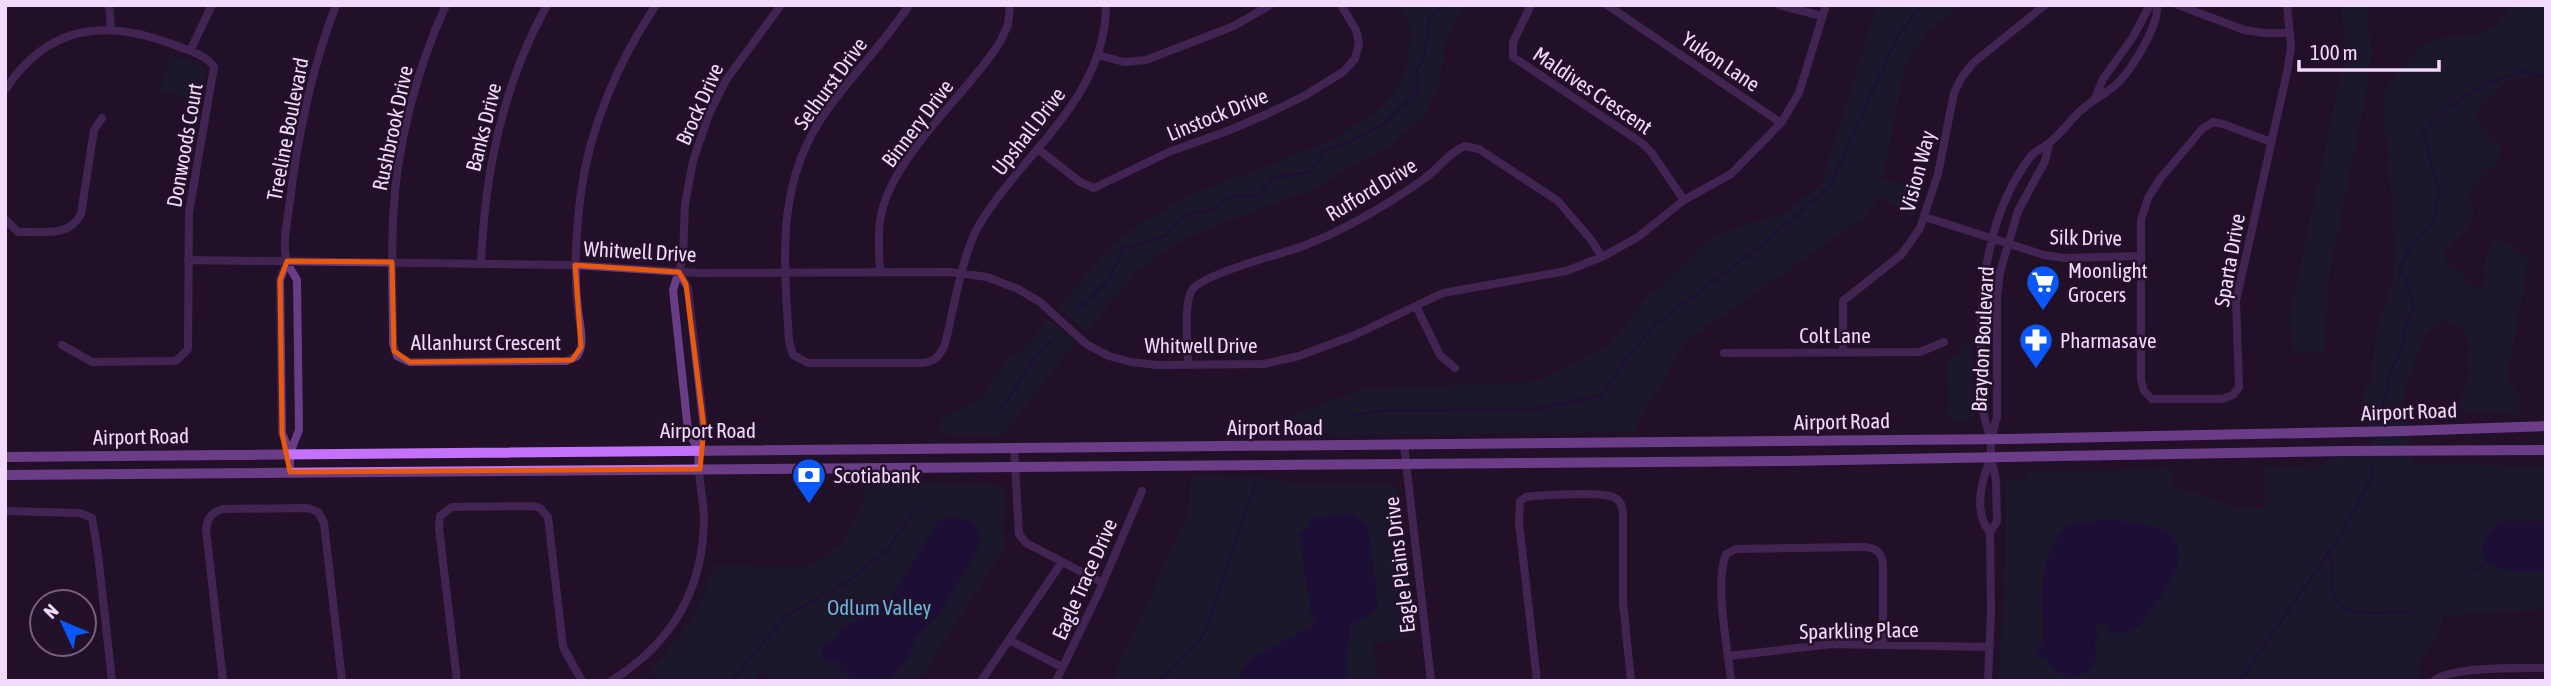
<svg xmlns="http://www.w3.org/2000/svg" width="2551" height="686" font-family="'Asap Condensed',sans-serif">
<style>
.green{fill:#142232}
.water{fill:#180c46}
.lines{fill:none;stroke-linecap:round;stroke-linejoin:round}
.stream{stroke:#180c46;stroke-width:2.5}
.minor{stroke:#693d86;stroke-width:8}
.secondary{stroke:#c472fc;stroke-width:10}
.marked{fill:none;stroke:#e8590c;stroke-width:5;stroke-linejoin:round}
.labels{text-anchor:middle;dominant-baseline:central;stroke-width:5;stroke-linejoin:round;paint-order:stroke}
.street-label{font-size:21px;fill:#f2d9fe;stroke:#221128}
.poi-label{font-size:21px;fill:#f2d9fe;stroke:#221128;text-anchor:start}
.park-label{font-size:21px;fill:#65b7de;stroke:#221128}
</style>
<rect width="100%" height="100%" fill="#221128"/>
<path class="green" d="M1398 5H1467L1457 19 1445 46 1438 90 1422 118 1388 148 1308 191 1193 235 1163 252 1134 275 1086 332 1059 308C1078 285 1096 259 1119 240 1137 225 1161 211 1182 200 1243 167 1401 139 1409 55 1412 28 1412 28 1398 5Z
M1877 5H1960L1925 33 1905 66 1882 178 1922 194 1913 217 1878 195 1869 214 1686 341 1633 432 1339 435 1306 429H1287L1288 417 1363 389 1535 382 1611 343 1644 301 1711 239 1729 231 1785 213 1822 183Z
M2341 5H2366L2371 48 2368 84 2329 275 2324 351 2293 354 2289 319 2346 52Z
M2513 5H2546V73L2505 80 2475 114 2478 124 2499 145 2497 162 2469 193C2470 199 2474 209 2473 216 2469 234 2447 240 2443 257L2476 289 2483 286 2487 252 2496 240 2511 244 2527 258 2526 277 2507 374 2508 379 2520 397 2521 415 2458 410C2468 380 2472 364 2466 332L2445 319 2427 334 2406 383 2402 400 2415 464 2546 466V609L2443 616 2437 638 2416 665 2422 675 2417 681H1999L2006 555V480L2027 479 2030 473 2170 469 2173 485 2236 508 2263 507 2265 466 2325 465 2329 456 2371 447 2373 436 2362 408 2364 390 2372 380 2376 330 2394 277 2393 208 2383 108 2385 90 2418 50 2435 39 2479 34 2498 23Z
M171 54 203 68 205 78 200 100 160 91Z
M1049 319 1075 343 1001 437 942 434 940 420 979 401 1007 360 1024 348Z
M1972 342 1973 416 1968 422H1953L1945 410 1948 407 1947 360 1957 356 1963 343Z
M1191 477 1265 478 1300 484H1393L1398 491 1415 637 1373 643 1378 681H1112L1189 511Z
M863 480 1006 486 1003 551 918 681H777L761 670 753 681H659L651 669C685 634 698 612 714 566L809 567 843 543 864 502Z"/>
<path class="water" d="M1350 513 1368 525 1378 605C1372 617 1363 621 1350 624L1346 681H1235L1250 659 1312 626 1315 621 1311 614 1299 532 1307 529 1311 518Z
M948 517 970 520 978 528 981 539 974 557 938 616 916 638 909 656 890 681H853L838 666V662L824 661 821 647 833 640 842 628 879 608 891 597 940 519Z
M2107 520C2164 523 2204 535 2161 596 2154 606 2145 623 2135 629 2127 634 2117 633 2108 631L2109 626 2094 623 2098 633 2095 644C2103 662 2081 684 2062 675 2049 670 2053 659 2035 656L2036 651 2042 646C2045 630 2042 618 2042 602 2041 579 2048 538 2069 526 2079 521 2096 521 2107 520Z
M2501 521H2546V571C2530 571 2508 573 2494 566 2470 554 2486 532 2501 521Z"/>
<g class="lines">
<path class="stream" d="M1078 309 1108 281 1124 248 1166 236 1183 215 1212 210 1229 196H1257L1273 178 1310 172 1326 150 1351 141 1382 125 1419 91 1417 71 1425 54 1429 18 1446 5
M1000 411C1020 385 1026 364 1051 341
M1353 415 1378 411 1534 409 1601 396 1630 354 1656 324 1758 248 1830 186 1896 39 1921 5
M2378 425 2391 371 2402 350 2407 320 2414 308 2407 282 2399 271 2411 247 2433 222 2439 192 2423 133 2445 109 2481 86 2523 71 2546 77
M2329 553C2334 566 2329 585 2334 597 2344 620 2391 612 2412 611
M2473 572 2489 560
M731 681 786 616 849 581 888 549 916 509
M1159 681 1170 672 1203 636 1256 484
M2240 681 2342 533 2373 474 2371 464"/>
<path class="minor" d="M109 5 111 29
M446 5C416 71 396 147 393 219 391 261 393 302 393 344L397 356 410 362 566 361 577 356C586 343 579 323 578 309 573 270 576 231 581 192 590 126 619 60 656 5
M909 5C885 42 853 74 827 110 775 182 784 258 789 341L793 355 808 363H921C935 362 940 356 945 344 953 312 963 251 979 225 1023 152 1106 98 1106 5
M1531 5 1513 42V57L1642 143 1651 152 1684 200
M1607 5 1781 123
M1779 5 1822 16
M2178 5 2244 30 2264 33H2290
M190 51 212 5
M1098 55 1124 62 1146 60 1234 26 1270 5
M5 90C47 26 103 18 172 44 186 50 206 54 214 67L189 212 188 349 176 361 92 362 62 345
M2095 98 2103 79 2133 37 2150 5
M2271 142 2223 124 2213 122 2202 129 2160 179 2148 198 2141 220V380L2144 391 2152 399H2222L2233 395 2239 387 2236 301 2287 72 2291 47 2287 5
M1038 149 1080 182 1094 188 1171 151 1225 132 1267 114 1304 96 1343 72 1355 59 1359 43 1356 30 1341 5
M1925 217 2044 255 2065 258 2140 256
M5 219 18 232C42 231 69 238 81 214L94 130 102 118
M188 260 575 265 698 273 950 272 987 277 1018 289 1040 302 1086 344 1109 356 1131 362 1157 365 1264 364 1299 356 1355 335 1443 293 1566 271 1602 257 1638 237 1684 200 1731 174 1781 123 1799 93 1826 5
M287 261 280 280 282 433 290 453V472
M481 263C485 173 502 86 547 5
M880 272C879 250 877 228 883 207 900 150 965 95 999 44L1008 25 1010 5
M1416 306 1440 355 1455 368
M1724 353 1920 352 1944 342
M1843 353V301L1902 254 1920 228 1938 174 1954 93 1962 77 1973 63 2045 5
M1188 365C1188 348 1183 303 1192 290 1204 273 1283 254 1306 245 1348 228 1387 205 1424 179 1438 169 1449 152 1465 146L1479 149 1558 201 1592 241 1602 257
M1991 439C1980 411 1981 390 1981 360 1980 290 1986 214 2031 156 2036 150 2042 149 2048 144 2059 136 2068 123 2078 113 2089 102 2100 97 2112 88 2129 75 2159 27 2157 5
M1404 445 1431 681
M1014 448 1019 534 1026 543 1103 583
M698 450 688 430 673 290 683 258 685 204 693 161 709 114 726 80 781 5
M290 453 299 430 297 280C294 274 289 268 287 261 282 245 287 224 289 208 297 139 311 70 336 5
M5 511 80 513 92 518 98 554 112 681
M1990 533C1973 511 1981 481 1991 458
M1009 640 1062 667
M1729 656 1833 644 1990 647
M223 681 206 529C207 519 212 512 222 509L308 508 318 512 324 523 342 681
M457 681 439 528 440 516 452 507 533 506 540 508 548 517 563 647 582 681
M611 681C671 644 703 591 704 520 704 497 696 472 699 449 699 442 702 435 704 428L688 288 679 272
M981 681 1062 562
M1056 681 1098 594 1142 491
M1537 681 1519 522 1520 501 1526 497 1534 496C1549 495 1605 491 1615 498 1621 501 1622 506 1623 513V602L1631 681
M1731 681C1728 648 1714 584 1726 554L1736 549 1861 547C1873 547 1881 550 1883 563V644
M1988 681 1991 610 1990 533 1997 521 1996 480 1991 458V439L1997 417V298L2000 272 2018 211 2045 161 2049 144
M2434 681C2449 666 2523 668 2546 668"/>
<path class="secondary" d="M5 457 2009 439 2403 431 2546 426
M5 475 1785 461 2344 451 2546 450"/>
</g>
<path d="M0 0H2551V686H0ZM287 261 392 262 394 351 410 362 572 360 581 347 575 265 679 272 686 284 704 428 700 469 290 472 282 433 280 280Z" fill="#221128" fill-opacity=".55" fill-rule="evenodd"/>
<path class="marked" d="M287 261 392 262 394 351 410 362 572 360 581 347 575 265 679 272 686 284 704 428 700 469 290 472 282 433 280 280Z"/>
<defs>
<g id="supermarket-pin" transform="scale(1.75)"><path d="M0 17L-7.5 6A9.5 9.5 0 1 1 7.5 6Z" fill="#0a58f9" stroke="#221128"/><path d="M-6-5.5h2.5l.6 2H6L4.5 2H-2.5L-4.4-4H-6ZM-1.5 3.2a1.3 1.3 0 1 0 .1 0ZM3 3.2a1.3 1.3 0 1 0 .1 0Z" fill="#fff"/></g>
<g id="pharmacy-pin" transform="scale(1.75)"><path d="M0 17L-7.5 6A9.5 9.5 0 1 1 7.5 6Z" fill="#0a58f9" stroke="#221128"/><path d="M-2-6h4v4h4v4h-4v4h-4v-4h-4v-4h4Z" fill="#fff"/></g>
<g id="bank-pin" transform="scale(1.75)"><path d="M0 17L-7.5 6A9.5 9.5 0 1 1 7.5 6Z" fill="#0a58f9" stroke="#221128"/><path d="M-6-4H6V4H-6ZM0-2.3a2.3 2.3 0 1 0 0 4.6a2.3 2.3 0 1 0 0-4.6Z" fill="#fff"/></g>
</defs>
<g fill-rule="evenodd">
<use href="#supermarket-pin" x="2043" y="282"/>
<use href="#pharmacy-pin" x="2036" y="340"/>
<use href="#bank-pin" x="809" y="475"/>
</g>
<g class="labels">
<g class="street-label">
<text transform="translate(1721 61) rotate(34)">Yukon Lane</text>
<text transform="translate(830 83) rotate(-54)">Selhurst Drive</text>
<text transform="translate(1593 90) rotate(34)">Maldives Crescent</text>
<text transform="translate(699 104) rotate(-66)">Brock Drive</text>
<text transform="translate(1217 114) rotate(-22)">Linstock Drive</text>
<text transform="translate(917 123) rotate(-53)">Binnery Drive</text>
<text transform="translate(483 127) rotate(-76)">Banks Drive</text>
<text transform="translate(392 128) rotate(-78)">Rushbrook Drive</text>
<text transform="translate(287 129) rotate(-79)">Treeline Boulevard</text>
<text transform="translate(1028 131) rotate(-52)">Upshall Drive</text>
<text transform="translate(184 145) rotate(-80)">Donwoods Court</text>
<text transform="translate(1917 171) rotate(-75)">Vision Way</text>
<text transform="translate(1371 189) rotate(-31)">Rufford Drive</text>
<text transform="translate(2086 237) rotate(1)">Silk Drive</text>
<text transform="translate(640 251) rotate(3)">Whitwell Drive</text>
<text transform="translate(2229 260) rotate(-80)">Sparta Drive</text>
<text x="1835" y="335">Colt Lane</text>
<text transform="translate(1982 339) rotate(-87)">Braydon Boulevard</text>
<text x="486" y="342">Allanhurst Crescent</text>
<text x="1201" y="345">Whitwell Drive</text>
<text transform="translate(2409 411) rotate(-2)">Airport Road</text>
<text transform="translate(1842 421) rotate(-1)">Airport Road</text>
<text x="1275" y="427">Airport Road</text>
<text x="708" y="430">Airport Road</text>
<text transform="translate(141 436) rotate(-1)">Airport Road</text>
<text transform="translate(1399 565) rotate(-97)">Eagle Plains Drive</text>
<text transform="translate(1084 579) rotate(-66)">Eagle Trace Drive</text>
<text transform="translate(1859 630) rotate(-1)">Sparkling Place</text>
</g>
<g class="poi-label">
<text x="2068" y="270">Moonlight<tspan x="2068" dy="24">Grocers</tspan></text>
<text x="2060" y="340">Pharmasave</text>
<text x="834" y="475">Scotiabank</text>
</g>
<g class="park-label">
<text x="879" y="607">Odlum Valley</text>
</g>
</g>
<rect width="2551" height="686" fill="none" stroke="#f2d9fe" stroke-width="14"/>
<g transform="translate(63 623) rotate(314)"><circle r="33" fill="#221128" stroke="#75617e" stroke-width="2"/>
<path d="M0-5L12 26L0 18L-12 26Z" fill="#0a58f9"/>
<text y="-10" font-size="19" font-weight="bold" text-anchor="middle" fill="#f2d9fe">N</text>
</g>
<path d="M2299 60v10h140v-10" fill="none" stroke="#f2d9fe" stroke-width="3.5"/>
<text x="2310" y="60" font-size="21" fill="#f2d9fe" stroke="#221128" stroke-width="5" paint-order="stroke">100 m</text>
</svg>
